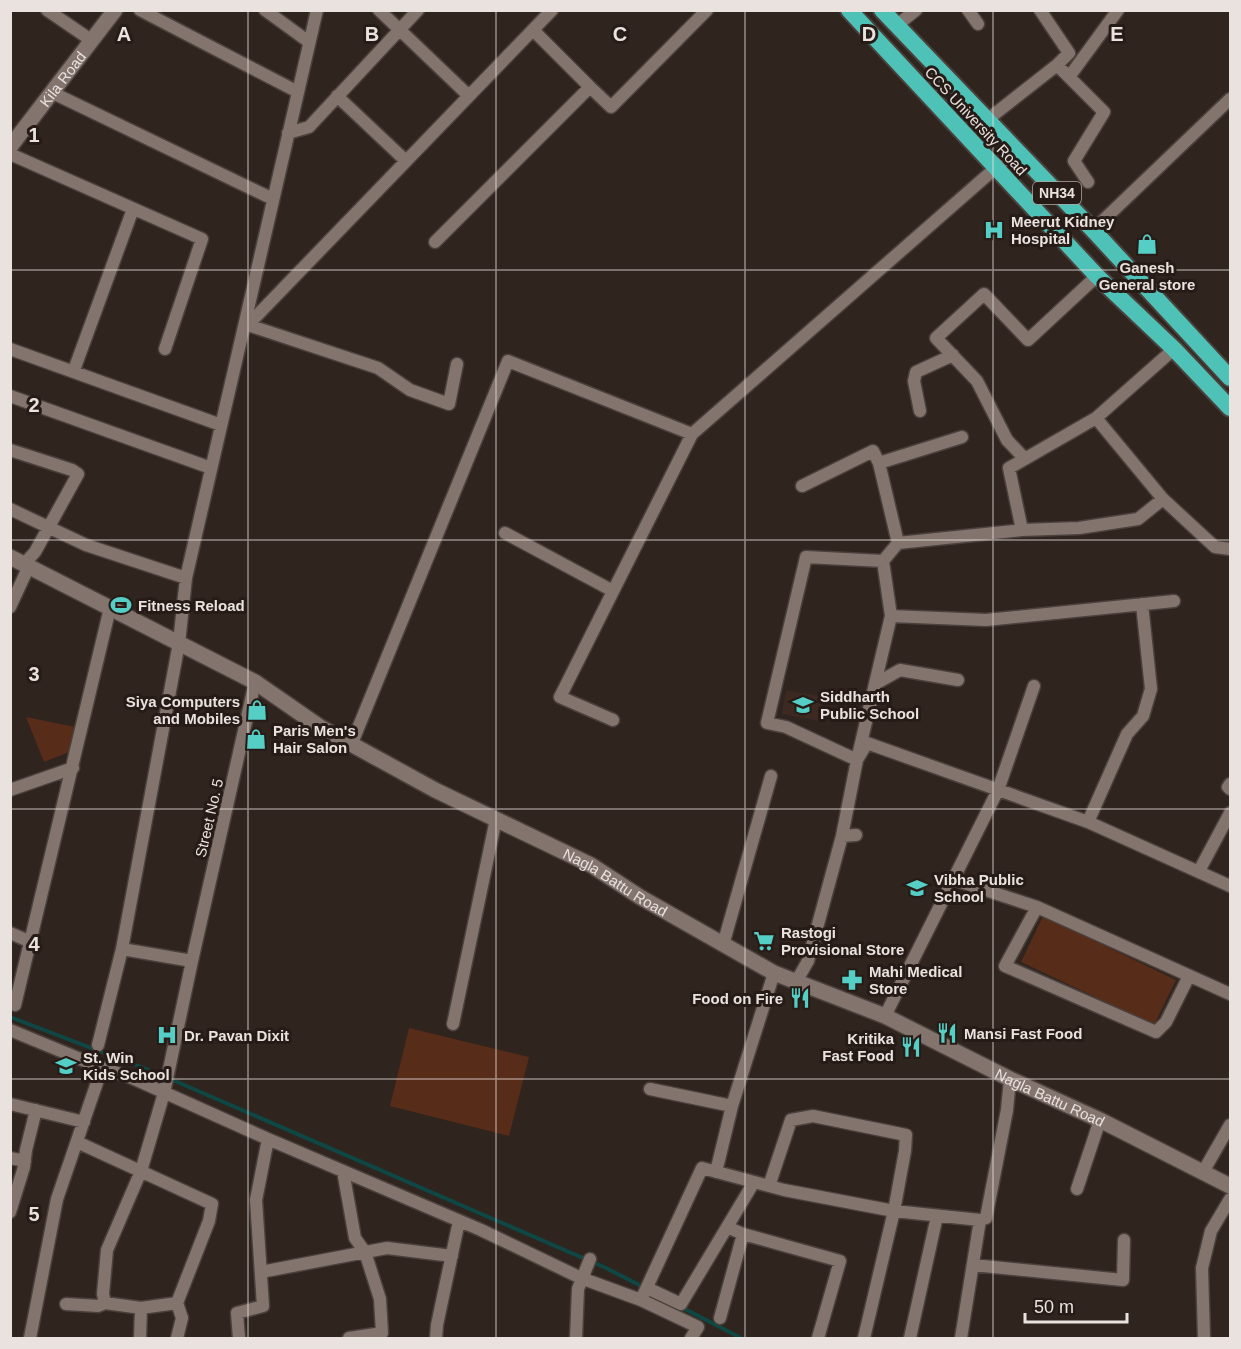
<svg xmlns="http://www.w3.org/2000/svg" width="1241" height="1349" font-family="Arial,sans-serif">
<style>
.built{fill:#3c2a22}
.green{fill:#572c18}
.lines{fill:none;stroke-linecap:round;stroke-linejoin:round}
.stream{stroke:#0e4743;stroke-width:4}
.minor-casing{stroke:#4a403c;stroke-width:15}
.tertiary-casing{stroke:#4a403c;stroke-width:18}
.secondary-casing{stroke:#4a403c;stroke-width:18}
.trunk-casing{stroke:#4a403c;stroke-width:20}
.minor{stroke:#83746e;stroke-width:12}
.tertiary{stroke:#83746e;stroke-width:15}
.secondary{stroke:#83746e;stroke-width:15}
.trunk{stroke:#4fc2b8;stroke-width:16}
.grid{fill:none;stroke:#eae2df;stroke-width:1.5;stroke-opacity:0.55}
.labels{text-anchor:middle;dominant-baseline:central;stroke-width:6;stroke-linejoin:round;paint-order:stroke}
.shield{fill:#261b16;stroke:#afa6a3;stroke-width:1.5}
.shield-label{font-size:14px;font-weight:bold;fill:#eae2df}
.street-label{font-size:15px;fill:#eae2df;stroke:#261b16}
.poi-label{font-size:15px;font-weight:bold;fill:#eae2df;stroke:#261b16;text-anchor:start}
.grid-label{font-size:20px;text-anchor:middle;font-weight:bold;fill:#eae2df;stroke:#261b16;stroke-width:6;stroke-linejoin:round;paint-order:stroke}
</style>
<rect width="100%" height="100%" fill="#30241f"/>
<path class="built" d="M786 690 824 697 819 721 782 714Z"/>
<path class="green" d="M26 717 75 727 69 752 44 762Z
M1043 916 1176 980 1154 1025 1021 962Z
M409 1028 529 1057 509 1136 390 1106Z"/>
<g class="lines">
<path class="stream" d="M10 1017 159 1074 606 1268 645 1288
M681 1307 741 1338"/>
<g class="minor-casing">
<path id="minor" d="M47 10 91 40
M140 10 298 92
M265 10 309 42
M379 10 469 96
M968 10 978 24
M1040 10 1069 53 1057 65
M896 26 916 10
M533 30 590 87
M1069 77 1118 10
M53 93 273 199
M337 96 406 161
M987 120 1057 65 1104 112 1074 161 1088 182
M288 133 309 127 418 10
M10 154 202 239 165 349
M1093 230 1230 99
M435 242 590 87 611 107 707 10
M248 325 378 368 410 390 449 404 457 364
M244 329 552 10
M10 349 221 425
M1174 349 1096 418 1009 468 1022 530 898 543 883 561 806 557 767 723 786 727 857 760 867 743 1088 822 1230 886
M74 370 133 209
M10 396 211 468
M920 411 914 381 916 372 953 355
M1096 418 1163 499 1215 547 1230 549
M10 450 72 470 78 474 35 552 24 564
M1025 459 1007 440 977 381 936 338 984 294 1028 340 1097 276
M802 486 873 451 879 463
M10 509 86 545 186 578
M1022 530 1079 528 1138 519 1163 499
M505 533 613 591
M898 543 879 463 962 437
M10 607 29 566
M891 616 986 620 1174 601
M875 684 900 670 958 680
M613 720 560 697 692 434 1015 151
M352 743 508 361 692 434
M1230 784 1228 787 1230 789
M10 790 73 768
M1088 822 1127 734 1143 716 1151 689 1142 604
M842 836 856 835
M1199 871 1230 813
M955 880 1037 907 1230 994
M1037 907 1005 966 1156 1032 1166 1022 1189 976
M10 933 31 942
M723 945 771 776
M122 949 192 961
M796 982 808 961 842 836 857 760 891 616 883 561
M15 1005 110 608
M885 1016 998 790 1034 686
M453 1024 496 819
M10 1030 102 1068 132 1078 268 1139 481 1230 581 1278 641 1300 698 1327 691 1338
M98 1045 122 949 179 643 186 578 317 10
M650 1089 732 1106
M10 1104 84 1122
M77 1142 212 1204 209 1221 177 1303 182 1318 177 1338
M10 1158 25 1161
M343 1171 355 1238 365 1252 380 1299 382 1333 349 1338
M716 1172 732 1106 774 973
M1203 1172 1230 1125
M769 1186 791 1120 813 1116 906 1135 905 1151 894 1211 864 1338
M1077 1189 1100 1120
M10 1212 24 1167 26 1150 36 1110
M727 1227 743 1234 840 1261 818 1338
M973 1265 1123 1280 1124 1240
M261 1272 387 1248 452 1256
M647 1288 681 1304 754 1182
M641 1300 702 1168 784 1190 894 1211 980 1220
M105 1303 103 1294 107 1250 141 1171 164 1093 192 961 255 682
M66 1304 98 1306 105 1303 141 1308 177 1303
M720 1318 743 1234
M30 1338 57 1199 102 1068
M140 1338 141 1308
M239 1338 237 1313 263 1306 256 1200 268 1139
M436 1338 437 1325 459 1221
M576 1338 578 1289 590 1259
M910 1338 937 1216
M961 1338 980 1220 986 1218 1007 1110 1010 1079
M1204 1338 1202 1268 1211 1231 1230 1199"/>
</g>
<g class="tertiary-casing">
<g id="tertiary">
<path id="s1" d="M10 557 255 682 320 727 435 790 591 865 640 897 774 973 885 1016 1010 1079 1100 1120 1230 1186"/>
</g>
</g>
<g class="secondary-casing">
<g id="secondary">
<path id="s2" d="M10 147 115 10"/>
</g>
</g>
<g class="trunk-casing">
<path id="trunk" d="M849 10 1097 276 1174 349 1230 408
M882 10 1093 230 1230 378"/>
</g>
<use href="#minor" class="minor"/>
<use href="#tertiary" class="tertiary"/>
<use href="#secondary" class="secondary"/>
<use href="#trunk" class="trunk"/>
</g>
<path class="grid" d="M248 10V1338M496 10V1338M745 10V1338M993 10V1338M10 270H1230M10 540H1230M10 809H1230M10 1079H1230"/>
<defs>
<g id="hospital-bare" transform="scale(1.62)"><path d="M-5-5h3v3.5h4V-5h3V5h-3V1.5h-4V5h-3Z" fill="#55cec5" stroke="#261b16" stroke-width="2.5" paint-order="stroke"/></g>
<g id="shop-bare" transform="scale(1.62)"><path d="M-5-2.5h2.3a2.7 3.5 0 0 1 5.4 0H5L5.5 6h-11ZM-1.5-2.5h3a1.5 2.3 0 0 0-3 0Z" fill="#55cec5" stroke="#261b16" stroke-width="2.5" paint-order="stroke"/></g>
<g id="stadium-bare" transform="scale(1.62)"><path d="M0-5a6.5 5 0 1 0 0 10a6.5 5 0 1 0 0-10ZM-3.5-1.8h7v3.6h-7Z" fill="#55cec5" stroke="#261b16" stroke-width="2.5" paint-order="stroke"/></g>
<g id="school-bare" transform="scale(1.62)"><path d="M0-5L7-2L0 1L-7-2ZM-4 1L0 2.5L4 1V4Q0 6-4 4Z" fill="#55cec5" stroke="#261b16" stroke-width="2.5" paint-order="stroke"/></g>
<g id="supermarket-bare" transform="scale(1.62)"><path d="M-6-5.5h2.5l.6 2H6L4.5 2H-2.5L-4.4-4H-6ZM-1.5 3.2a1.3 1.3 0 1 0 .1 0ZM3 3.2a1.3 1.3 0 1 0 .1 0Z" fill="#55cec5" stroke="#261b16" stroke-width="2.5" paint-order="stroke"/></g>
<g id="pharmacy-bare" transform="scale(1.62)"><path d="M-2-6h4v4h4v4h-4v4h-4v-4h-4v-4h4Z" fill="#55cec5" stroke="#261b16" stroke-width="2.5" paint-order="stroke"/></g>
<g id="restaurant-bare" transform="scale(1.62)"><path d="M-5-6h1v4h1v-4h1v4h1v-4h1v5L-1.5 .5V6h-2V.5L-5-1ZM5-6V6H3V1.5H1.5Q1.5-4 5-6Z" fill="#55cec5" stroke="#261b16" stroke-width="2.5" paint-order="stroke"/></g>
</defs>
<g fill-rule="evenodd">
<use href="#hospital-bare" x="994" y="230"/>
<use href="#shop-bare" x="1147" y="244"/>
<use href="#stadium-bare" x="121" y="605"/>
<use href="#school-bare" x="803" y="705"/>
<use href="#shop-bare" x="257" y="710"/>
<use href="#shop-bare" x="256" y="739"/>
<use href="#school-bare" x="917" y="888"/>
<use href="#supermarket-bare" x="764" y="941"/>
<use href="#pharmacy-bare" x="852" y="980"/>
<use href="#restaurant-bare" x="800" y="998"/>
<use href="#restaurant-bare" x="947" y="1033"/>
<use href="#hospital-bare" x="167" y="1035"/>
<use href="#restaurant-bare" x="911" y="1047"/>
<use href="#school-bare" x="66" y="1066"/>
</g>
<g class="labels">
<rect class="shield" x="1033" y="182" width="48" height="22" rx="4.5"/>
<g class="shield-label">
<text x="1057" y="193">NH34</text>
</g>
<g class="street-label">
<text stroke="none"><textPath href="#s2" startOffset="86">Kila Road</textPath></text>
<text transform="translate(976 121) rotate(47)">CCS University Road</text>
<text transform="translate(209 818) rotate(-77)">Street No. 5</text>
<text stroke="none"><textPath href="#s1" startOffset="688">Nagla Battu Road</textPath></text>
<text stroke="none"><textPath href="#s1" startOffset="1174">Nagla Battu Road</textPath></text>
</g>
<g class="poi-label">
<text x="1011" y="221">Meerut Kidney<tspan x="1011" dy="17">Hospital</tspan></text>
<text x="1147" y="267" text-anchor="middle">Ganesh<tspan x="1147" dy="17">General store</tspan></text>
<text x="138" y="605">Fitness Reload</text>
<text x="820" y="696">Siddharth<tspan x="820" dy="17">Public School</tspan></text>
<text x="240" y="701" text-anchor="end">Siya Computers<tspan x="240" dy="17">and Mobiles</tspan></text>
<text x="273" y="730">Paris Men's<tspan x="273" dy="17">Hair Salon</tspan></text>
<text x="934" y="879">Vibha Public<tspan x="934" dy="17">School</tspan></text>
<text x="781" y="932">Rastogi<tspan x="781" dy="17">Provisional Store</tspan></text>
<text x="869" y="971">Mahi Medical<tspan x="869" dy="17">Store</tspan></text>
<text x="783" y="998" text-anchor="end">Food on Fire</text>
<text x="964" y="1033">Mansi Fast Food</text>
<text x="184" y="1035">Dr. Pavan Dixit</text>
<text x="894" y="1038" text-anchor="end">Kritika<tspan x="894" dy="17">Fast Food</tspan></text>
<text x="83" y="1057">St. Win<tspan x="83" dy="17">Kids School</tspan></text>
</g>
</g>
<g class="grid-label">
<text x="124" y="41">A</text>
<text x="372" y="41">B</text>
<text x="620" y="41">C</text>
<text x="869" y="41">D</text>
<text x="1117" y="41">E</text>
<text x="34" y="142">1</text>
<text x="34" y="412">2</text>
<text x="34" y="681">3</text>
<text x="34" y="951">4</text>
<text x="34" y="1221">5</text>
</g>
<rect width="1241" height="1349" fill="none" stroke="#eae2df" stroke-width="24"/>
<path d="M1025 1313v9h102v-9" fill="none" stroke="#eae2df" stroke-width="3"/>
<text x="1034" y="1313" font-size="18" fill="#eae2df" stroke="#261b16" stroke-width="4.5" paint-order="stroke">50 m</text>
</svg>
